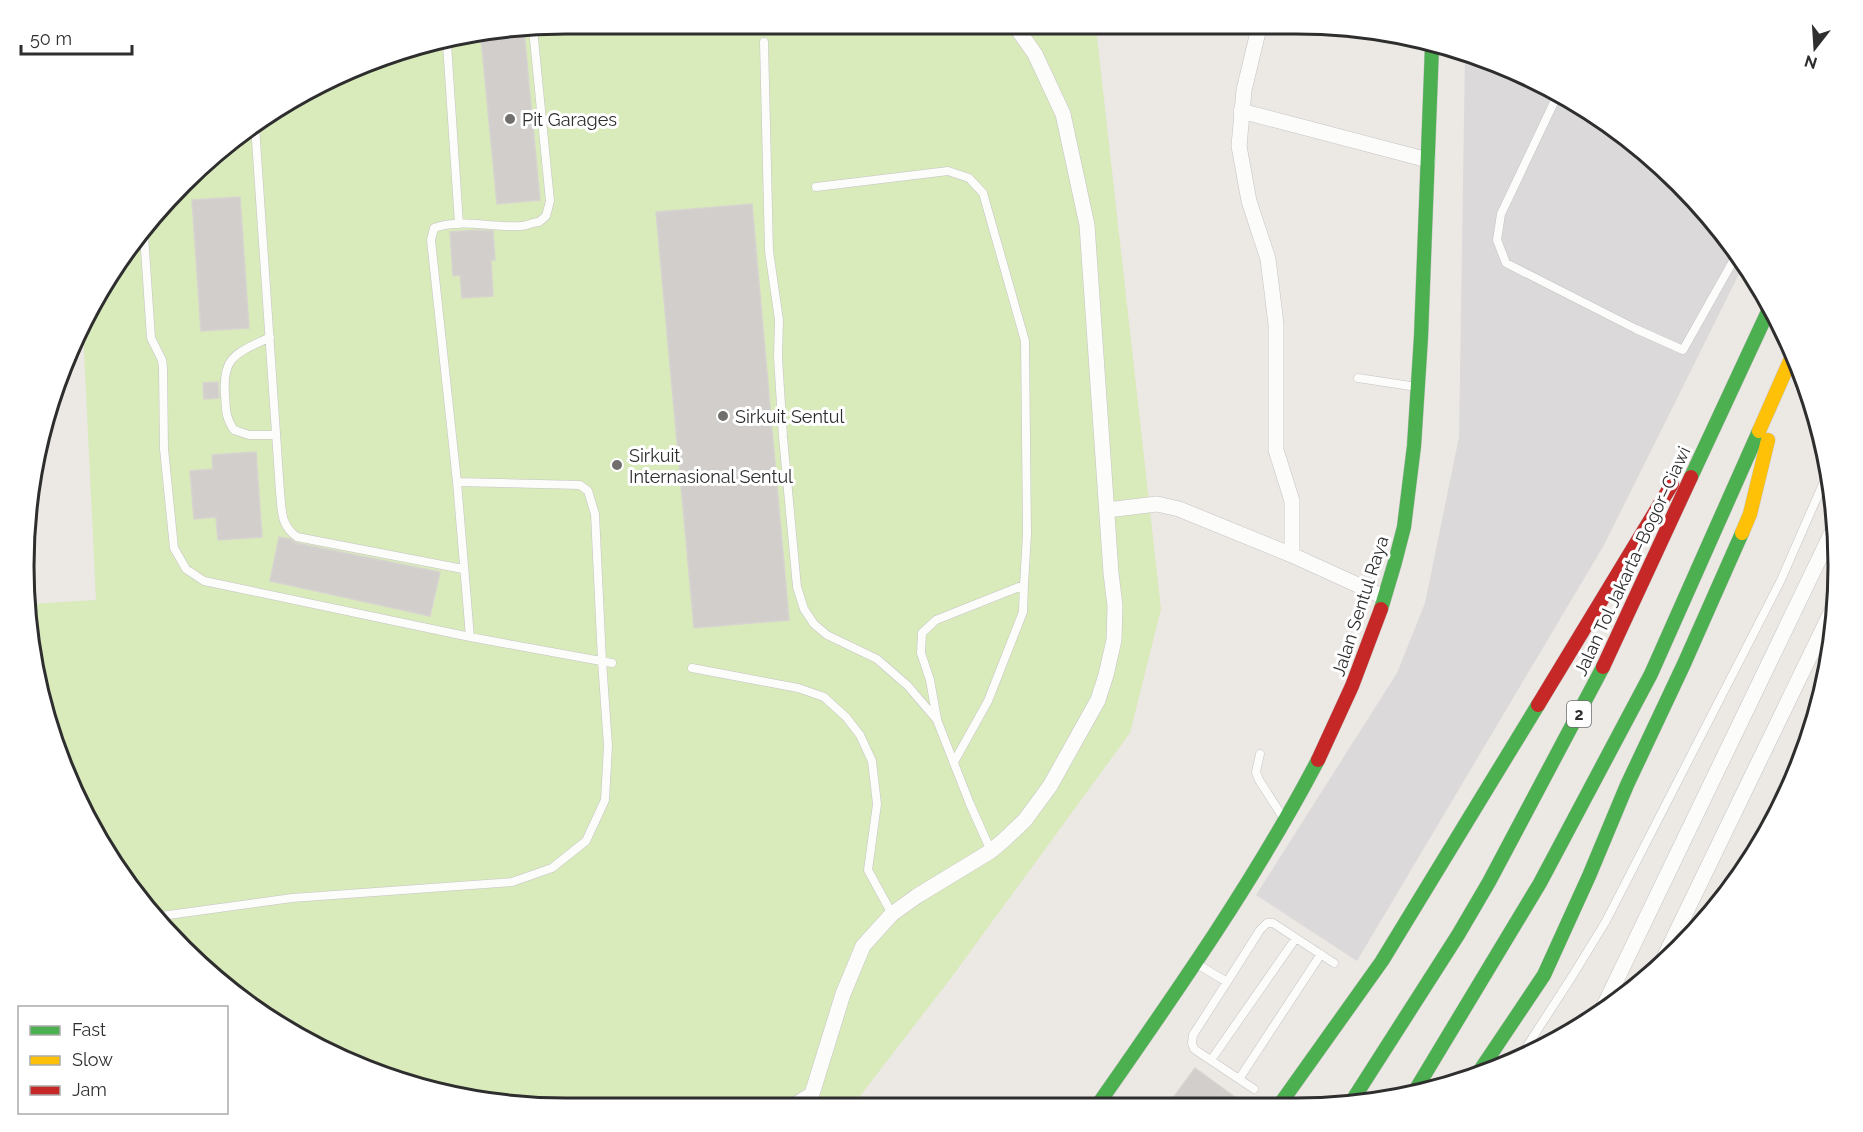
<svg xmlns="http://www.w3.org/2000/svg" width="1863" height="1132" font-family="Raleway,sans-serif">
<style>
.industrial{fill:#dcd9db}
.pitch{fill:#d9eabb}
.building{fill:#d1cecb;stroke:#d7d4d0;stroke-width:1.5}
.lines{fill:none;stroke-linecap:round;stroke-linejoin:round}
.lane-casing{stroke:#c5c4c5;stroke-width:9}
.street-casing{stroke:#c5c4c5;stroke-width:16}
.fast-casing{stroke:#c6c5c4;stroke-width:15}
.slow-casing{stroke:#c6c5c4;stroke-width:15}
.jam-casing{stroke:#c6c5c4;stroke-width:15}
.lane{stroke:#fcfcfb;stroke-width:8}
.street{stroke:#fcfcfb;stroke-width:15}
.fast{stroke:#4caf50;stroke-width:14}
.slow{stroke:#ffc107;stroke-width:14}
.jam{stroke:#c62828;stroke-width:14}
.poi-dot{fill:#706f6e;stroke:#fff;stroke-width:2}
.labels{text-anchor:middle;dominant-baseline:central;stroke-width:6;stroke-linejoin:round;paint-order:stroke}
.shield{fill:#fff;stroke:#6d6d6d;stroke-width:1.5}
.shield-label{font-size:16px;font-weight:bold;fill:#2e2e2e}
.poi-label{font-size:18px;fill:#2e2e2e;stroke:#fff;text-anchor:start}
.street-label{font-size:18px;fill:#2e2e2e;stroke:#fff}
.rim{fill:none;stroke:#2e2e2e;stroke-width:3}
</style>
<rect width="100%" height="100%" fill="#ece8e4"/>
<path class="industrial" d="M1465 55 1504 65 1627 136 1704 208 1744 264 1604 545 1357 961 1256 895 1397 673 1425 603 1459 437Z"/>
<path class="pitch" d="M566 24 1088 27 1097 36 1161 609 1130 733 951 978 853 1105 496 1103 359 1067 236 996 116 867 53 740 30 604 96 600 83 330 116 265 236 136 392 53Z"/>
<path class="building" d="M524 31 540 200 497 204 481 38Z
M240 197 249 328 201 331 192 200Z
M752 204 789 620 694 628 656 212Z
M477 230 493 231 495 260H491L493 296 462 298 460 275 453 276 450 232Z
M218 382 219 398 204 399 203 383Z
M256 452 262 537 218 540 216 517 194 519 190 471 213 469 212 455Z
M279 537 290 539 296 543 440 572 430 616 270 581Z
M1195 1068 1247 1106H1167Z"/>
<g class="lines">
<g class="lane-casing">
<path id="lane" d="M764 42 769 251 779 320 778 357 783 437 797 587 804 609 814 624 827 635 877 659 908 686 937 720 970 804 991 851
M447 44 459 224
M1557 96 1501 214 1497 240 1506 263 1636 329 1683 350 1737 254
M255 126 280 492C282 510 280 525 297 537L463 569
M816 187 948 171 969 178 983 193 1025 341 1027 534 1024 585 1023 612 988 701 954 762
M144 235 151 338 162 360 163 368 164 449 174 548 186 569 204 581 470 637 612 663
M270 337C239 353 222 354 225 394 226 409 225 417 234 430L249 435H276
M1358 378 1417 387
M470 637 457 482 431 240 434 228C462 218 492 228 521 226 527 226 533 222 539 222L546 216 550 201 533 29
M692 668 798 688 824 697 846 717 860 735 872 761 877 804 868 870 892 914
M937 719 930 680 921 653 922 633 936 620 1024 585
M1260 754 1256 772 1259 780 1284 819
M161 916 292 898 512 882 552 868 586 841 605 800 608 746 602 661 595 514 588 491 580 485 457 482
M1197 964 1227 982 1260 930 1267 923H1273L1334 963
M1227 982 1193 1035 1192 1043 1194 1049 1254 1089
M1522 1054 1573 975 1606 921 1781 580 1829 470
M1211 1060 1296 938
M1239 1079 1321 954"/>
</g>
<g class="street-casing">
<path id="street" d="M1259 28 1244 90 1239 146 1249 201 1268 259 1276 324V450L1292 501V555
M1241 111 1428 160
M1107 510 1157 504 1179 509 1292 555 1384 597
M1659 968 1838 598
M1601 1012 1835 526
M795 1105 812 1094
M811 1105 812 1094 843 994 863 946 892 914 917 896 991 851 1004 840 1025 820 1050 786 1098 700 1106 675 1114 640 1115 606 1111 573 1087 225 1063 114 1035 54 1016 27"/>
</g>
<g class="fast-casing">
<path id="fast" d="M1691 477 1771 305
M1381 609 1395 562 1404 527 1414 446 1421 337 1432 46
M1479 1072 1544 975 1589 876 1627 785 1684 664 1742 533
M1413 1094 1540 883 1651 674 1759 431
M1350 1104 1458 935 1489 882 1603 667
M1097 1106C1175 994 1254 882 1318 760
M1278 1107 1382 961 1538 705"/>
</g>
<g class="slow-casing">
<path id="slow" d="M1759 431 1793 354
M1742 533 1750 514 1768 440"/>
</g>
<g class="jam-casing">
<path id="jam" d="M1603 667 1691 477
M1538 705 1672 484
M1318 760 1352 686 1381 609"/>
</g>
<use href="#lane" class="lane"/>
<use href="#street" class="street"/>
<use href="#fast" class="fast"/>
<use href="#slow" class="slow"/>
<use href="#jam" class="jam"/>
</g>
<g class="poi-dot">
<circle cx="510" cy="119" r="6"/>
<circle cx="723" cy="416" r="6"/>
<circle cx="617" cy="465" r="6"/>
</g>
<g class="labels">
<rect class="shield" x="1567" y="701" width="24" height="26" rx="4.5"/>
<g class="shield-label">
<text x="1579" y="714">2</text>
</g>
<g class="poi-label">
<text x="522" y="119">Pit Garages</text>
<text x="735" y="416">Sirkuit Sentul</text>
<text x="629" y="455">Sirkuit<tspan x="629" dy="21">Internasional Sentul</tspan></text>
</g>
<g class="street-label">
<text transform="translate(1632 561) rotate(-65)">Jalan Tol Jakarta–Bogor–Ciawi</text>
<text transform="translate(1360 606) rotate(-72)">Jalan Sentul Raya</text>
</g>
</g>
<path d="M0 0H1863V1132H0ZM566 34H1296A532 532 0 0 1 1828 566V566A532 532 0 0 1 1296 1098H566A532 532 0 0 1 34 566V566A532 532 0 0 1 566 34Z" fill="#fff" fill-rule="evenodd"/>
<path class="rim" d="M566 34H1296A532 532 0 0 1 1828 566V566A532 532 0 0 1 1296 1098H566A532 532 0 0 1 34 566V566A532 532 0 0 1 566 34Z"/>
<rect x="18" y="1006" width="210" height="108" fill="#ffffff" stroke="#ababab" stroke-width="1.5"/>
<rect x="30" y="1026" width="30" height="9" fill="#4caf50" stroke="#ababab" stroke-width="1.5"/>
<text x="72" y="1036" font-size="18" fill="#2e2e2e">Fast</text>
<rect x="30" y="1056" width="30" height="9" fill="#ffc107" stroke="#ababab" stroke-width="1.5"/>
<text x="72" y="1066" font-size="18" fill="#2e2e2e">Slow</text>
<rect x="30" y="1086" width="30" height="9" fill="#c62828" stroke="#ababab" stroke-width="1.5"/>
<text x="72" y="1096" font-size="18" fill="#2e2e2e">Jam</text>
<g transform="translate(1815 48) rotate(197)" stroke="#ffffff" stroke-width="4.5" paint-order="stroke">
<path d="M0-4.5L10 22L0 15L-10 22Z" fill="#2e2e2e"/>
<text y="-9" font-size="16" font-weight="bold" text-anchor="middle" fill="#2e2e2e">N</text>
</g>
<path d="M21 45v9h111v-9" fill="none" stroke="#2e2e2e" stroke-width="3"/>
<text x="30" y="45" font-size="18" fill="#2e2e2e" stroke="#ffffff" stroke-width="4.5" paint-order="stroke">50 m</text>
</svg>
